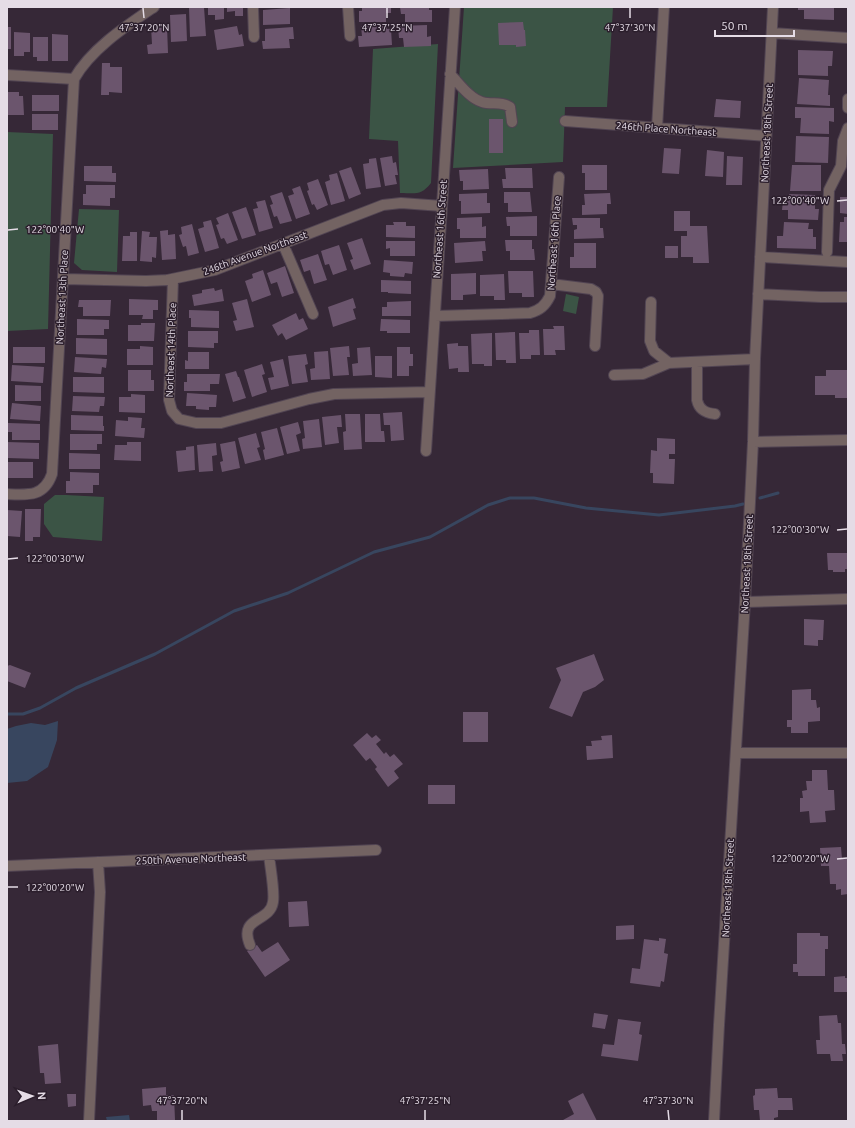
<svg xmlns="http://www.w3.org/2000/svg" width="855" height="1128" font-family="Ubuntu,sans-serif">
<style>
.green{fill:#3b5445}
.water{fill:#38465f}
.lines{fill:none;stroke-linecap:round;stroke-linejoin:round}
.stream{stroke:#38465f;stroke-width:3}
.building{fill:#6b556d}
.minor-casing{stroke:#524553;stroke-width:12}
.minor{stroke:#736362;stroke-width:10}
.ticks{fill:none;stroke:#e5dce6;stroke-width:1.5}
.labels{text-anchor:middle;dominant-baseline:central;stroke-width:3;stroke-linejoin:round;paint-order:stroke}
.street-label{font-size:10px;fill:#e5dce6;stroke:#2b1e2c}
.ticks-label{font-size:10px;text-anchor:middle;fill:#e5dce6;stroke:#2b1e2c;stroke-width:3;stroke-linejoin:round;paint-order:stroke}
</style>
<rect width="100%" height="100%" fill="#362837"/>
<path class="green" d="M464 7H613L607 107H565L563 162 453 168Z
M438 44 431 183C421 196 415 193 400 193L398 141 369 139 373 49Z
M7 132 53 134 48 329 7 331Z
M79 209 119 210 117 272 82 270 74 263Z
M566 294 579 297 576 314 563 311Z
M55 495H66L104 497 102 541 53 537 44 524V504Z"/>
<path class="water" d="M58 721 57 740 48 767 27 781 7 783V729L16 726 31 723 45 725Z
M129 1115 130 1121H107L106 1117Z"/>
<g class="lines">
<path class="stream" d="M760 498 778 493
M7 714H23L40 708 76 688 155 654 234 611 288 593 374 552 430 537 488 505 510 498H534L586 508 659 515 735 506 743 504"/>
</g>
<path class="building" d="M189 7H204L206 36 190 37Z
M208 7H224V19L215 20V15H208Z
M227 7H243V16H235V11L227 12Z
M362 7H391V13H386V22H359V11H362Z
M400 7H429V10H432V22H405V14H401Z
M798 7H832V8H834V20L804 19V10H798Z
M290 8V24L263 25V10Z
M186 14 187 41 171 42 170 15Z
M523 22 524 30H525L526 46 516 47V45H499L498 23Z
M387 25V29H391L392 45 359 47 358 36H362L361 26Z
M427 25V37L431 36V46L404 47 403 38H399L398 26Z
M167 26 168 53 148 54 147 45 152 44 151 27Z
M237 26 239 35 242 34 244 46 217 50 214 30Z
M7 27H11V49H7Z
M293 27 294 39H289L290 48 263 49 262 41H265V29Z
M14 32 30 33V52H24V56H14Z
M52 34 68 35V61H52Z
M33 37H48V61H37V57H33Z
M798 50 833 51 832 66H828V76L798 75Z
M102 63H110V67H122V93L109 92V95H101Z
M799 78 829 80 828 95H830V106L797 104Z
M8 92H19V96H23L24 115H8Z
M32 95H59V111H32Z
M716 99 741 101 740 118 714 117Z
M795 107 834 108V122L829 121V134L800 133 801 118H795Z
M32 114H58V130H32Z
M489 119H503V153H489Z
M796 136 829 137 828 163 795 162Z
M664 148 681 149 679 174 662 173Z
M707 150 724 152 723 177 705 176Z
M392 156 393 163 396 162 398 175H395L397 184 385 186 380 158Z
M727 156 743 157 742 185H726Z
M376 158 381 187 366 189 363 164 369 163V159Z
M582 165H607V190H585V173H582Z
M792 165H821V191H790Z
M84 166H112V173H116V182L84 181Z
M351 167 361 194 349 199 339 171Z
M505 168H532L533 188H503L502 179H506Z
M488 169 489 189 463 190V181H460L459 170Z
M337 173 345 201 331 205 325 182 330 180 329 175Z
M318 179 328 205 317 210 314 204 312 205 307 191 309 190 307 183Z
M86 185H115V198H110V206L83 205V194H86Z
M300 186 310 214 296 219 288 196 294 194 292 189Z
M282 192 292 221 280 224 277 216 274 217 270 205 273 204 270 196Z
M504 192H530L532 212H508V203H504Z
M487 193V203H490V213L461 214V201H459V194Z
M610 193 611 204H607V214L582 215V205H585L584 194Z
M789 194 815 195V209H819L818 220 788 219V210H782L783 201H789Z
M840 197H848V214L840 213Z
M265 200 273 228 259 232 253 209 258 208 256 202Z
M246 207 256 235 242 239 232 212Z
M674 211H690V226H707L709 263H693V257H681V236H687V231H674Z
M228 213 238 240 227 244 224 238 221 239 216 225 219 224 216 218Z
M537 216V236H510V226H507L506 217Z
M482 217V227L486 226V238H460V229H457V218Z
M844 217H848V242H839L840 222H844Z
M572 218H600V228H603L604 238 574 239V230L577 229V225H573Z
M211 220 219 248 205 252 198 229 204 227 203 222Z
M393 222H406V226H415V238L386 237V225H394Z
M784 222 809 223 808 229H813V237H816V249L777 248V236H783Z
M192 224 199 253 188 256 186 246 183 247 179 235 182 234 181 227Z
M168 230V235L175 234 176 259 162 260 160 231Z
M142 231 150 232 149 237H157L156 258 152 257V262L140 261Z
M130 232H137V261H122L123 236H130Z
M362 238 371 264 354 270 350 260 353 259 347 243Z
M505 240H532V249H534L535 260H510V251H506Z
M386 241H415V256H390V248L386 249Z
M485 241 486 251H482L483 261 455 263 454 243Z
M574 243H596V268H570V257H574Z
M339 245 347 270 333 275 329 264 325 265 321 251Z
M665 246H678V258H665Z
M318 254 327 280 314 284 310 270 304 272 300 260Z
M384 260 413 262 412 274 405 273 404 277 390 276V273L383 272Z
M285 266 294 293 282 297 277 282 271 284 267 273Z
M263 270 271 295 252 302 245 281 253 278 252 274Z
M508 271H533L534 297H522V293H509Z
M476 273V294L463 295V300H451V274Z
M504 274 505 300H494V296H480V275Z
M381 280 411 281V294L388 293V292H381Z
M214 288 215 291 222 289 224 301 194 306 192 295 202 293V290Z
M353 298 356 308 353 309 356 319 333 327 328 307Z
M129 299 158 300V310H153V319H142L143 315H129Z
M247 299 254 327 236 331 233 321 237 320 232 303Z
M79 300H111L110 316H83V307H78Z
M411 301V316H382V307H387V302Z
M189 310 219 311V328L191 327V318H189Z
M296 313 299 320 303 318 308 329 286 340 282 333 278 336 272 325Z
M77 319 109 320V329H104V335H77Z
M381 319 410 320V333H387V331H380Z
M141 323H155L154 341H128V325H141Z
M553 326H564L565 350H555L556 355H544L543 329H554Z
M529 330H539L540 355H531V359H520L519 333H529Z
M188 331H218V343H214V348L188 347Z
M515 332 516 363H506V360H496L495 333Z
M492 333V366H484V364H472L471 334Z
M76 338 107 339V355L76 354Z
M458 343V346H468L469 372H458V368L449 369 447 344Z
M140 346 153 347V365H127V349H140Z
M349 346 350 357H347L349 375 333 376 330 348Z
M13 347H45V363H13Z
M370 347 372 375 353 376 352 364 358 363 357 348Z
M397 347H410V354H413V366H409V376H397Z
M328 351 330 379 311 380 310 369 315 368 314 352Z
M188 352H209V369H185V360L188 361Z
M306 354 308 364 305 365 308 382 292 384 288 356Z
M375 356H392V378L375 377Z
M75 357 107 359 106 368 102 367 101 374 74 372Z
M283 359 289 386 271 390 268 378 274 377 270 362Z
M262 364 265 374 262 375 267 392 252 397 244 370Z
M12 365 44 367 43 383 11 381Z
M128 370H151V380H154V391H128Z
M826 370H847L848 398H835V395H815V376H826Z
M236 371 238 377H239L246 398 233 402 225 374Z
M187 374H220L219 384H210V391H184V382H187Z
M73 377H104V393L73 392Z
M15 385 41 386V401H15Z
M187 393 217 395 216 407H209V410L196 409V406H186Z
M131 394 145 395V413L119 412V397H131Z
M73 396 105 397 104 406H100L99 412 72 411Z
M12 403 41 406 40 421 10 419Z
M402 412 404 440 391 441 390 425H384L383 413Z
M345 414H360L362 449 344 450 343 432 346 431Z
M365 414H380L381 431H384L385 442H365Z
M71 415 103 416V426H104V431L71 430Z
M341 415 342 427H337L339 443 325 445 322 417Z
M128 417 142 418 141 428H145L144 438 115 436 116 420 128 421Z
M319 419 322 447 303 449 302 439 305 438 303 421Z
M298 422 301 433 296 435 300 451 287 454 280 427Z
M8 423 40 424V440H12V432H8Z
M277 428 284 455 265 460 263 450 265 449 261 432Z
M256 433 260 447 257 448 261 460 245 464 238 438Z
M70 434H102V444H97V450H70Z
M657 438 675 439V454H669V459H675L674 484 653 483V473H650L651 450 657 451Z
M235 441 240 468 222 472 220 462 223 461 220 444Z
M7 442 39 443V459L7 458Z
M127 442H141V461L114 460 115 445H127Z
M216 443 217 455 212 456 213 471 199 472 197 445Z
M194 446 195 470 178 472 176 451 186 450V447Z
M69 453 100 454V469H69Z
M7 462H33V478H7Z
M70 472 99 473V485H93V493H66V481H70Z
M25 509H41L40 537H33V541H25Z
M7 510 22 511 20 537 7 536Z
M827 553H848V569H845V572H833V570H828Z
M804 619 824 620 823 640H818V646L804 645Z
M594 654 604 680 595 687 583 692 572 717 549 708 561 680 556 668Z
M10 665 31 673 25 688 7 681V666Z
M811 689V700H816L817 708 820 707V721L808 722V733H791V727H787V720H792V690Z
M463 712H488V742H463Z
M367 733 372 738 376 735 381 740 376 744 384 754 386 752 390 757 394 754 403 764 394 771 399 778 388 787 375 769 377 767 370 758 366 761 353 745Z
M612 735 613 758 587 760 586 746H592L591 741 602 740 601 736Z
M812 770H827L828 790H834L835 810 825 811 826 822 810 823 809 811 800 812V798H803L802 791 807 790 806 781H812Z
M428 785H455V804H428Z
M841 847 842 859 848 858V894L841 895V889L836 890V884H830L829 866H821L820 848Z
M307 901 309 926 289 927 288 902Z
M634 925V939L616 940V926Z
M797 933H820V936H828V949H825V976H798V972H793V964H797Z
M659 938 666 939 664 953 668 954 664 982 661 981 660 987 630 983 632 968 640 969 644 939 659 941Z
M278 942 290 960 265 977 247 951 257 945 262 952Z
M845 976V978H848V992H834V977Z
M594 1013 608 1015 605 1029 592 1027Z
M837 1015 838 1023H841L842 1044H845L846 1054H842L843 1061H831L830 1054H817L816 1040H820L819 1016Z
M618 1019 641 1022 639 1034 642 1035 638 1061 601 1056 603 1044 614 1045Z
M58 1044 61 1083 45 1084 44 1073H40L38 1046Z
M166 1087V1095H174L175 1120 157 1121V1111H152L151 1105 143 1106 142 1089Z
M777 1088 778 1098H792L793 1110H778V1117L774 1118V1121H760L759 1110H754L753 1096 755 1095V1089Z
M583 1093 597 1121H563V1120L574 1114 568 1101Z
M67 1094H76V1106L68 1107Z"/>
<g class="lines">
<g class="minor-casing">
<path id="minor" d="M253 7 254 37
M348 7 350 36
M772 33 848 38
M450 74C459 83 469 98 482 102 491 105 502 101 510 107L512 122
M7 75 74 79
M848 99V108
M565 121 766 136
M657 128 664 7
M283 244 313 314
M827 252 829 190 841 166 843 141 848 128
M760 257 847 262
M64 279 146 281 167 280 215 270 383 205 401 203 442 206
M173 279 169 400 172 411 179 419 196 423H221L309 399 334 394 429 392
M551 284 591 289 596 292 598 296 595 346
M758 294 821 297H848
M435 316 530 313C540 310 545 306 550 296L559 177
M697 362V400C699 410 706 413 715 414
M669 363 755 359
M614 375 643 374 669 363 654 351 650 341 651 302
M753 442 848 440
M426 451 455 7
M7 494C28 495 44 497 52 474L74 79C91 49 126 26 154 7
M745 602 848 599
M736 753H848
M7 866 376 850
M250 945C238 916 270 923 273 902 275 892 270 866 269 855
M89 1121 100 892 98 862
M714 1121 719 1025 745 602 753 442 755 359 773 7"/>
</g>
<use href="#minor" class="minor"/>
</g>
<path class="ticks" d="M143 8 144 18M387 8V18M630 8V18M837 201 847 200M8 230 18 229M837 530 847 529M8 559 18 558M837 859 847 858M8 887H18M182 1110V1120M425 1110V1120M668 1110 669 1120"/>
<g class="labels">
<g class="street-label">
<text transform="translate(666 129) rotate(4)">246th Place Northeast</text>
<text transform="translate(767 133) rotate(-87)">Northeast 18th Street</text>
<text transform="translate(440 229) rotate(-86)">Northeast 16th Street</text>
<text transform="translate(554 243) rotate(-86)">Northeast 16th Place</text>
<text transform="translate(255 253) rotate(-20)">246th Avenue Northeast</text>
<text transform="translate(62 297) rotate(-87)">Northeast 13th Place</text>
<text transform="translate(171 350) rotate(-88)">Northeast 14th Place</text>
<text transform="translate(747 564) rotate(-87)">Northeast 18th Street</text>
<text transform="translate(191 859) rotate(-2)">250th Avenue Northeast</text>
<text transform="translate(728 888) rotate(-87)">Northeast 18th Street</text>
</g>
</g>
<g class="ticks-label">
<text x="144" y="31">47°37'20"N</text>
<text x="387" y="31">47°37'25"N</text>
<text x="630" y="31">47°37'30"N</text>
<text x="800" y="204">122°00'40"W</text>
<text x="55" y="233">122°00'40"W</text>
<text x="800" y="533">122°00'30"W</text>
<text x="55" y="562">122°00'30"W</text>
<text x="800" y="862">122°00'20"W</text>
<text x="55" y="891">122°00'20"W</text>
<text x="182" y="1104">47°37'20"N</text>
<text x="425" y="1104">47°37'25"N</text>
<text x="668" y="1104">47°37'30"N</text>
</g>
<rect width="855" height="1128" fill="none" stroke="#e5dce6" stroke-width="16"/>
<g transform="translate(32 1096) rotate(88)" stroke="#2b1e2c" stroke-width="3" paint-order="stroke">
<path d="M0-3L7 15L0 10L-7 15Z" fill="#e5dce6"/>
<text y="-6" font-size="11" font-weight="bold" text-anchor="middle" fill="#e5dce6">N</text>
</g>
<path d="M715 30v6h79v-6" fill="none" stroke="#e5dce6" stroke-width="2"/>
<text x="721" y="30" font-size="12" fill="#e5dce6" stroke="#2b1e2c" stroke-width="3" paint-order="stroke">50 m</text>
</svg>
